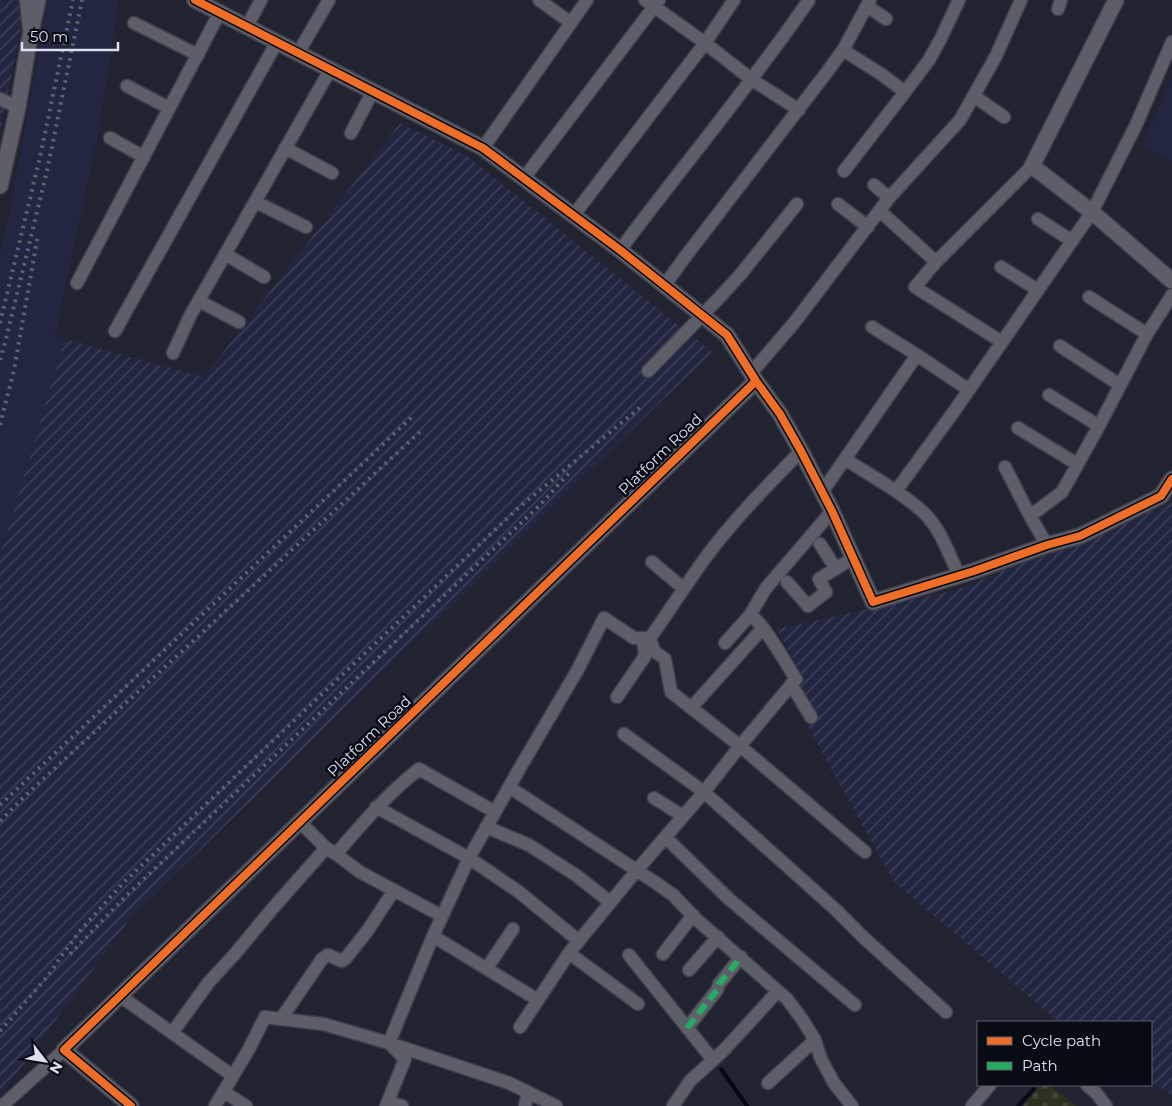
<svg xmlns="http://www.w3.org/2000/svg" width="1172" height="1106" font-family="Montserrat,sans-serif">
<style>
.built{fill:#222641}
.industrial{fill:url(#industrial-furrows)}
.cemetery{fill:url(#cemetery-stones)}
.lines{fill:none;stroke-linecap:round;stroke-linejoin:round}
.stream{stroke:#030b12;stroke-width:4}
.minor-casing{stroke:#3e3f4b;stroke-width:15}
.tertiary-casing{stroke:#3e3f4b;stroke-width:18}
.minor{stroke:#5d5e68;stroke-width:12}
.tertiary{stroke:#5d5e68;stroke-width:15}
.rail{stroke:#60626c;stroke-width:4;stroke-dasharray:2.5 5;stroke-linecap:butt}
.quiet{stroke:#26ab63;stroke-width:6;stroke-dasharray:12 6;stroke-linecap:butt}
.cycleway-casing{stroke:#080a14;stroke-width:11}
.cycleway{stroke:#ee6e29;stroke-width:8}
.labels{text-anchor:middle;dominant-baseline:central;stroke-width:5;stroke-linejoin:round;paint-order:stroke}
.street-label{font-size:15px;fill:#dce0f0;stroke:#080a14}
</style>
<defs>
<pattern id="industrial-furrows" width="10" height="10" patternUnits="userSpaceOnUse" patternTransform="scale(1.25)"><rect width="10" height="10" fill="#222641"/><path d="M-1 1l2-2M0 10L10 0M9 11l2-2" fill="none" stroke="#42455d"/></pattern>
<pattern id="cemetery-stones" width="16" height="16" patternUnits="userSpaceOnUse" patternTransform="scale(1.25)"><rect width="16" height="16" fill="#2d3120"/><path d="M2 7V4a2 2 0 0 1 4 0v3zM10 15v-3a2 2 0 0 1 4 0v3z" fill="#414536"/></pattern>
</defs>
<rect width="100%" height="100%" fill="#222330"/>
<path class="built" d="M48 0H119L98 134 55 336 65 339 0 556V253L11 204Z
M1172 78V162L1142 146Z"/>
<path class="industrial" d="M0 0H26L0 133Z
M400 123 466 155 712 352 131 917 7 1087 0 1093V556L65 339 204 377Z
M1172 503V1095L1151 1082V1022H1059L893 881 793 699 803 676 777 629 956 590Z"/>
<path class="cemetery" d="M1041 1085H1049L1076 1106H1023Z"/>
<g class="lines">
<path class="stream" d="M721 1069 747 1106
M1018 1106 1034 1089"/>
<g class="minor-casing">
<path id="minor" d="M26 0 29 29
M539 0 571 23
M645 0 705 43 751 79 799 110
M867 6 886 19
M1058 9 1061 0
M134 23 198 55
M247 26 261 0
M843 50 881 74 905 92 844 171
M298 53 329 0
M127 86 169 108
M905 92 929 60 940 40 959 0
M974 96 1004 117
M0 99 18 107
M351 133 373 91
M110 138 144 157
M285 148 332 173
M483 148 587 0
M524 178 659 0
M874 185 889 198
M256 202 306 227
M838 204 868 227
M880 211 936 262
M573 216 705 43 734 0
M1038 219 1072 241
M620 250C682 167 750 86 809 0
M225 254 264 277
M1001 267 1038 290
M77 283 220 12
M664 286 685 257 827 72 843 50 870 0
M1089 297 1147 334
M199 301 239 322
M872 327 917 355
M115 331 277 42
M1002 342 915 287 936 262 1032 166
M1060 346 1120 385
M173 353 190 316 330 70
M648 371 718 299 740 275 797 204
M751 373 794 323 889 198 960 120 996 56 1021 0
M1049 395 1099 426
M1018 428 1077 464
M845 459C871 476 902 492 925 514 941 530 949 555 959 575
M1005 467 1030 516
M896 491 955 410 1092 212 1136 125 1172 42
M822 492 917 355 969 390
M820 544 836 569
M1047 545 1030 516 1062 492 1099 426 1147 334 1172 295
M652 562 683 588
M787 582 808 606 826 592 819 579 853 558
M650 638 654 651 665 659 671 692 740 746 865 852
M725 643 750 615
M791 684 811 717
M617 697 645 656 643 638
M691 708 763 628
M624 734 704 792 835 909 863 937 946 1012
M509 787 656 883 673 895 696 919 787 999 802 1019 815 1040 821 1059 834 1083 852 1106
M654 798 683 816
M376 807 469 858 519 892 579 941
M300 822 326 848 336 854 360 872 442 916
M486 827 529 845 577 876 610 902
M665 837 729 899 855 1005
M336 854C362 824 387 794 419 769L495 812
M433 936 538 1000 520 1027
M569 953 638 1004
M663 954 693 915
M629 955 713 1060
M487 968 513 929
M689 970 718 937
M120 996 233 1076
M538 1000 569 953 637 870 704 792 740 746 796 679C786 664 764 623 750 615L766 588 832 511
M281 1019 322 959 328 955 342 961 346 958 368 930 394 890
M687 1028 717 990 719 984 741 957
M172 1033 209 982 234 955 273 908 326 848
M768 1083 815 1040
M1087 1085 1097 1094 1106 1106
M224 1092 246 1106
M388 1102 402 1106
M2 1106 64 1050
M215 1106 249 1049 265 1017 323 1024 389 1043 509 1083 556 1106
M386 1106 405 1059 389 1043 433 936 469 858 521 766 577 671 604 618 634 638H650C670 610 688 581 709 553 737 516 769 484 801 451
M525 1106 528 1092
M673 1106 690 1081 724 1050 778 991
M972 1106 990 1085"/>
</g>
<g class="tertiary-casing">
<path id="tertiary" d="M195 0 483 148 620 250 727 335 756 381 780 414 801 451 832 511 873 602 974 571 1047 545 1080 536 1161 496 1172 479
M1116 0 1032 166 1092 212 1172 281
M0 186 18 107 29 41 38 0
M131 1106 64 1050 756 381"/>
</g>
<use href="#minor" class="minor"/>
<use href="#tertiary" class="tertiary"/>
<path class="rail" d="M0 323 40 157 73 0
M0 360 5 343 47 171 82 0
M0 425 14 370 38 235
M0 805 414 415
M0 821 26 795 423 429
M70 954 126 896 540 505 570 472
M0 1031 48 976 62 955 80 931 123 883 517 509 643 405"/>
<path class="quiet" d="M687 1028 717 990 719 984 741 957"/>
<g class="cycleway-casing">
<path id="cycleway" d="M195 0 483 148 620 250 727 335 756 381 780 414 801 451 832 511 873 602 974 571 1047 545 1080 536 1161 496 1172 479
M131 1106 64 1050 756 381"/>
</g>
<use href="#cycleway" class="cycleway"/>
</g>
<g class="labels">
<g class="street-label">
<text transform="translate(660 454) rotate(-44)">Platform Road</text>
<text transform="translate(369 736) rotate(-44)">Platform Road</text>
</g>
</g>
<rect x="977" y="1021" width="175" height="65" fill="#080a14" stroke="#5d606c"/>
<rect x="987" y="1037" width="25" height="8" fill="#ee6e29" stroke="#5d606c"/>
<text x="1022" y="1046" font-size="15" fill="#dce0f0">Cycle path</text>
<rect x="987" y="1062" width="25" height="8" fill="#26ab63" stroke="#5d606c"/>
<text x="1022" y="1071" font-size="15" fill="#dce0f0">Path</text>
<g transform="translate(45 1061) rotate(121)" stroke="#080a14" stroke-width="4" paint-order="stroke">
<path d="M0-4L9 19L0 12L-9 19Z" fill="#dce0f0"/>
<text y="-8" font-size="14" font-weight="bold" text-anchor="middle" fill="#dce0f0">N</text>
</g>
<path d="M22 42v8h96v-8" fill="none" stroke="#dce0f0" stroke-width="2.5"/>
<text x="30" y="42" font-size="15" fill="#dce0f0" stroke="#080a14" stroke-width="4" paint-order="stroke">50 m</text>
</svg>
